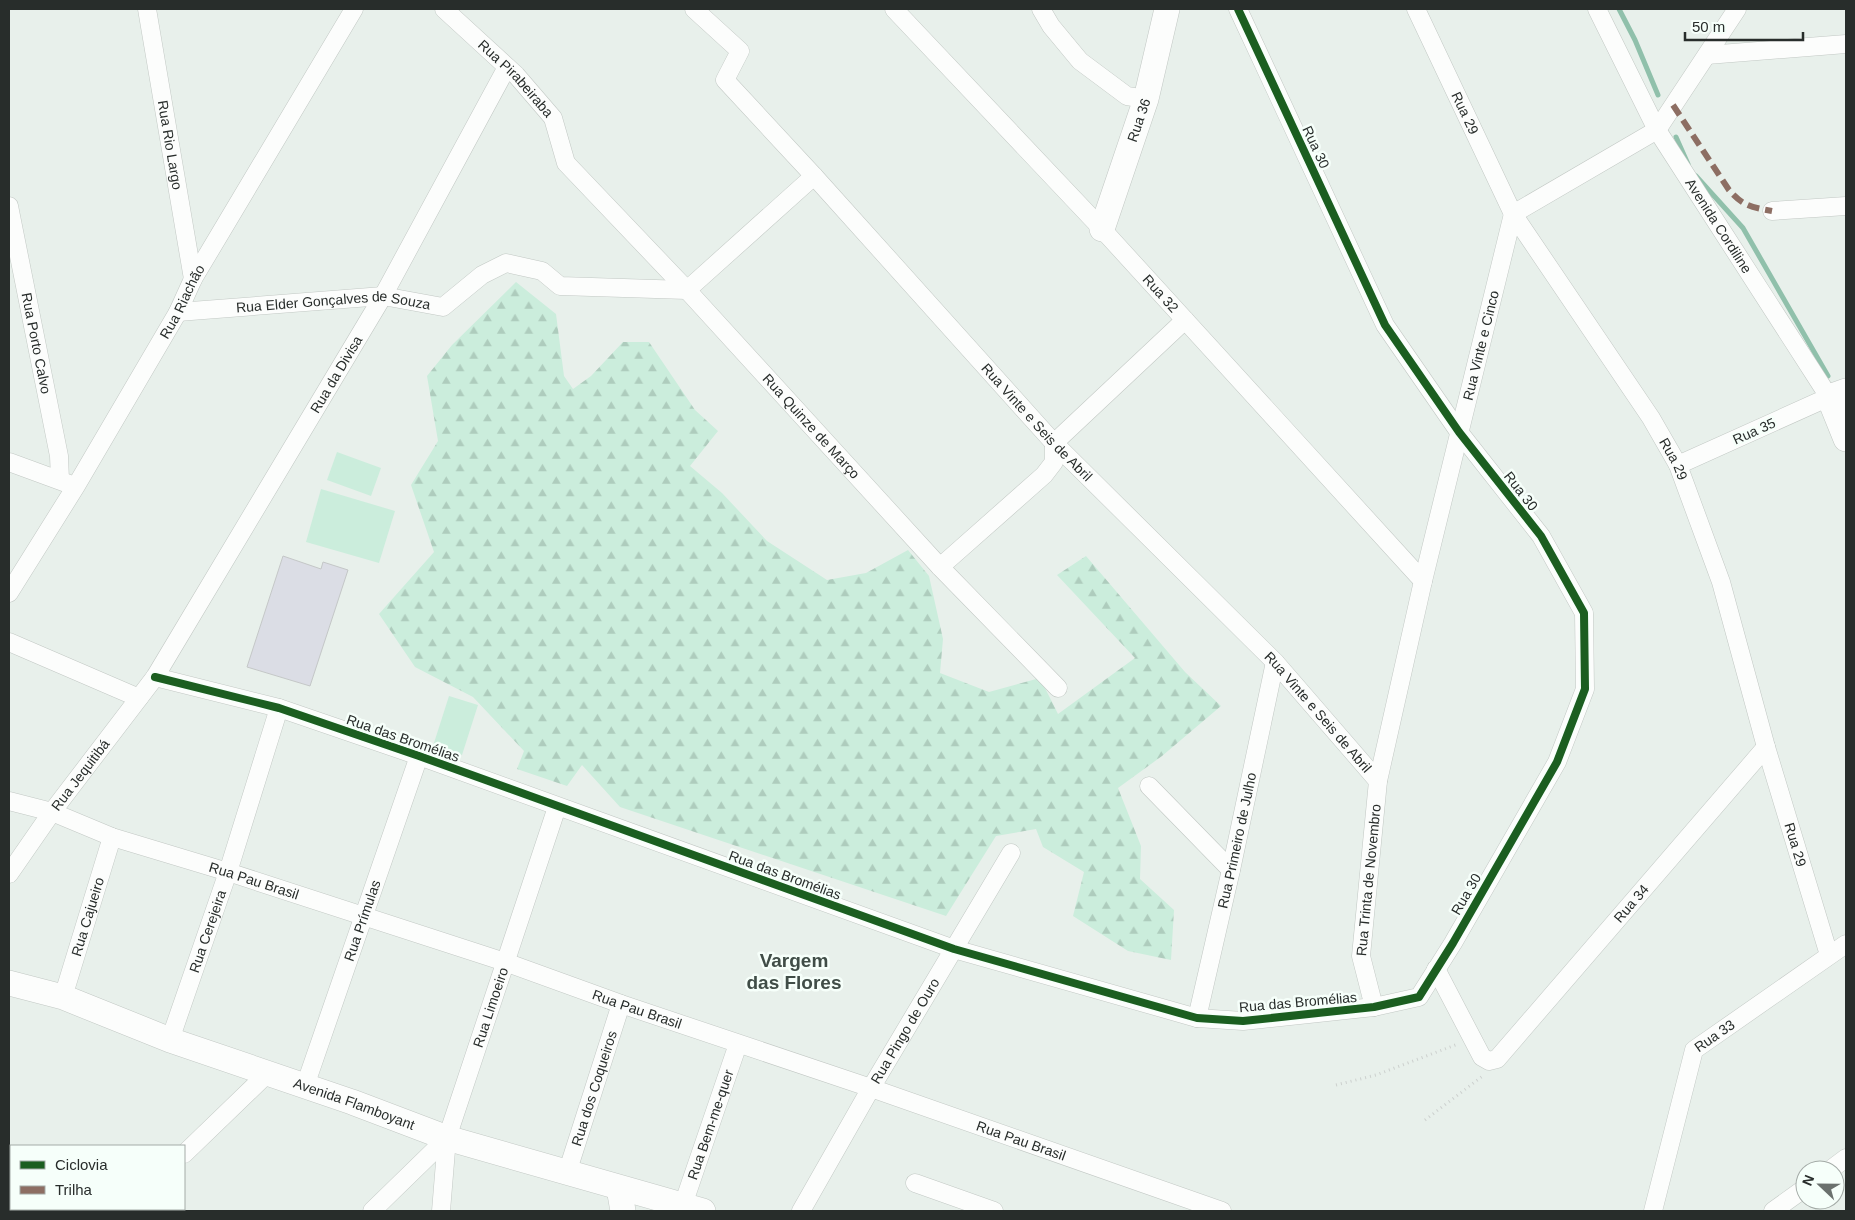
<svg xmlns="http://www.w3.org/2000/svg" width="1855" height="1220" font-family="Helvetica,sans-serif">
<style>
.forest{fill:url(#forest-firs)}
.park{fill:#cbeddc}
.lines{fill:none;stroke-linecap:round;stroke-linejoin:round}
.stream{stroke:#90c0ab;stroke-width:5}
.building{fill:#dbdde5;stroke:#c4c7c7}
.street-casing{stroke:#c2c8c4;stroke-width:19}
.secondary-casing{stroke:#c2c8c4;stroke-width:26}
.path{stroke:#ccd0ce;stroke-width:3;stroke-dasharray:1 4;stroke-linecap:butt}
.street{stroke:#fcfdfc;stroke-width:18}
.secondary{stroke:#fcfdfc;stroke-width:25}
.quiet{stroke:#8d6e63;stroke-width:6;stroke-dasharray:12 6;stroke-linecap:butt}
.cycleway-casing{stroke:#f6fffa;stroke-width:11}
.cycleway{stroke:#1b5e20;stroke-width:8}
.labels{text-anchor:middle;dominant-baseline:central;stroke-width:5;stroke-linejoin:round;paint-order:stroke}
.street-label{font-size:14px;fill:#282d2b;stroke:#f6fffa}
.district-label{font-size:19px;font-weight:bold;fill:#404d47;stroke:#f6fffa}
</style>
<defs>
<pattern id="forest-firs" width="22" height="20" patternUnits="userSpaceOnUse" patternTransform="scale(1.25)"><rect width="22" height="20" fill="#cbeddc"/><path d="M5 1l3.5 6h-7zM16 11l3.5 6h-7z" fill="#aeccbd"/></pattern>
</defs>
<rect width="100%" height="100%" fill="#e8f0eb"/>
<path class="forest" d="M516 282 556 314 564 376 573 389 591 376 623 342H649L695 410 718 431 690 466 722 493 767 541 827 580 866 573 908 550 929 576 943 639 940 673 989 692 1040 678 1058 714 1135 658 1057 575 1086 556 1185 672 1221 706 1162 756 1118 788 1141 846 1140 879 1174 910 1171 960 1128 951 1073 916 1084 872 1043 847 1036 829 996 836 946 916 620 807 582 765 567 786 517 769 524 751 473 697 415 667 379 614 434 552 411 485 438 441 427 376 452 345Z"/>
<path class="park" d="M337 452 381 468 371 496 327 480Z
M321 489 395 511 379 563 306 542Z
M449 696 478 705 462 755 433 746Z"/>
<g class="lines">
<path class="stream" d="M1619 9 1635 40 1658 95
M1676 137 1688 164
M1696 176 1743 228 1828 376"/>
</g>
<path class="building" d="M283 556 321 569 323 562 348 570 310 686 247 667Z"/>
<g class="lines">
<g class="street-casing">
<g id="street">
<path id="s1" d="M147 9 193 279"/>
<path id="s2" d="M444 9 516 75 553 118 566 163 687 290 940 567 1058 688"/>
<path id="s3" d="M694 9 740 51 725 80 814 176 1054 443 1275 662 1378 781"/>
<path id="s4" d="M894 9 1102 229 1423 581"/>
<path d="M1041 9 1051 26 1080 61 1127 96 1146 99"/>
<path id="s5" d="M1416 9 1513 214 1651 418 1678 465 1721 582 1766 747 1829 955"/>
<path id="s6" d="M1597 9 1657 130 1829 397 1678 465"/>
<path d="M1707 55 1846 44"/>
<path id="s7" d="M9 206 59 456 60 480"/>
<path d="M1772 211 1846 206"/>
<path id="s8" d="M178 312 383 296 443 307 482 275 506 263 542 271 560 286 687 290 814 176"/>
<path d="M9 462 69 484"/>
<path d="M940 567 1044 475 1054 462V443L1185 320"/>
<path id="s9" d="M9 593 76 486 178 312 193 279 354 9"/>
<path d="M9 642 139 698"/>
<path d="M155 677 279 708 419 756 954 949 1197 1018 1243 1021 1374 1007 1419 997 1453 943 1557 762 1585 689 1584 613 1541 536 1459 432 1385 325 1238 9"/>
<path d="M1149 786 1231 870"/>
<path id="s10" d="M9 801 52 812 112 837 228 872 505 962 621 1004 871 1088 1222 1211"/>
<path id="s11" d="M9 874 52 812 155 677 383 296 507 67"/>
<path id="s12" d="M1436 969 1482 1057 1489 1061 1497 1059 1766 747"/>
<path id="s13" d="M63 997 112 837"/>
<path id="s14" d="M1374 1007 1361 956 1378 781 1423 581 1513 214 1657 130 1737 9"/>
<path id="s15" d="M1197 1018 1231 870 1275 662"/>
<path id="s16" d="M170 1040 228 872 279 708"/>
<path id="s17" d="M305 1086 419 756"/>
<path d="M184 1154 268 1073"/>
<path d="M1830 1170 1846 1158"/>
<path id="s18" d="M567 1173 621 1004"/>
<path d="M9 1177 11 1178"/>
<path d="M915 1183 994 1211"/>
<path id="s19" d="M683 1205 738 1044"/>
<path d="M101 1209 109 1211"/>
<path d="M124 1211 127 1209"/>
<path d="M372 1211 447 1138"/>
<path id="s20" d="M441 1211 447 1138 557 807"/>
<path id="s21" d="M801 1211 871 1088 1011 853"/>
<path id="s22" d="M1653 1211 1694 1050 1846 944"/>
<path d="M1773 1211 1805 1188"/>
</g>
</g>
<g class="secondary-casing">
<g id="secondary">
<path id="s23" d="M1102 229 1146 99 1167 9"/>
<path d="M1846 391 1829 397 1846 439"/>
<path id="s24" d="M9 983 63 997 170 1040 352 1102 447 1138 703 1211"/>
<path d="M619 1188 623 1211"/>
</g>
</g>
<path class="path" d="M1336 1085 1376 1075 1458 1044
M1425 1120 1484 1075"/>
<use href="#street" class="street"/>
<use href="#secondary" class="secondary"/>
<path class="quiet" d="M1673 105 1729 190C1743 206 1751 207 1772 211"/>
<g class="cycleway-casing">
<path id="cycleway" d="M155 677 279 708 419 756 954 949 1197 1018 1243 1021 1374 1007 1419 997 1453 943 1557 762 1585 689 1584 613 1541 536 1459 432 1385 325 1238 9"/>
</g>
<use href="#cycleway" class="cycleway"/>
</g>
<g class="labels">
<g class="street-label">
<text stroke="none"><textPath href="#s2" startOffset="100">Rua Pirabeiraba</textPath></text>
<text stroke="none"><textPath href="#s5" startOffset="115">Rua 29</textPath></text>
<text stroke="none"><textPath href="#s23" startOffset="115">Rua 36</textPath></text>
<text stroke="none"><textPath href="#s1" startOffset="138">Rua Rio Largo</textPath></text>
<text transform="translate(1316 147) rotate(65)">Rua 30</text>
<text stroke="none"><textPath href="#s6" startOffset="249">Avenida Cordiline</textPath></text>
<text stroke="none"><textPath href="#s4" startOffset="390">Rua 32</textPath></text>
<text stroke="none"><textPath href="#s9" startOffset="339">Rua Riachão</textPath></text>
<text stroke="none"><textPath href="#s8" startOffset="156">Rua Elder Gonçalves de Souza</textPath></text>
<text stroke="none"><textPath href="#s7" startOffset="140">Rua Porto Calvo</textPath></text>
<text stroke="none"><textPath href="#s14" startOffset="676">Rua Vinte e Cinco</textPath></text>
<text stroke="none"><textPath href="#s11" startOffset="598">Rua da Divisa</textPath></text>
<text stroke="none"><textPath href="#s3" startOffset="558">Rua Vinte e Seis de Abril</textPath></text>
<text stroke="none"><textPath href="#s2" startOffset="561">Rua Quinze de Março</textPath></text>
<text transform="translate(1754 431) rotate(-24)">Rua 35</text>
<text stroke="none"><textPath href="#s5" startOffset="520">Rua 29</textPath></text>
<text transform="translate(1521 491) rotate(52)">Rua 30</text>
<text stroke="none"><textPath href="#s3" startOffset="962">Rua Vinte e Seis de Abril</textPath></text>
<text transform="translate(403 738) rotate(19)">Rua das Bromélias</text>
<text stroke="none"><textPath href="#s11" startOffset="122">Rua Jequitibá</textPath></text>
<text stroke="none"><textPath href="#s15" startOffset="182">Rua Primeiro de Julho</textPath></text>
<text stroke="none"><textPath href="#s5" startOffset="925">Rua 29</textPath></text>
<text transform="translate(785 875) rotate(20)">Rua das Bromélias</text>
<text stroke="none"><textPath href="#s14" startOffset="129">Rua Trinta de Novembro</textPath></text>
<text stroke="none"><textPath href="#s10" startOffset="258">Rua Pau Brasil</textPath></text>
<text transform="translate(1466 894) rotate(-60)">Rua 30</text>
<text stroke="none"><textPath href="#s12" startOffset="321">Rua 34</textPath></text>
<text stroke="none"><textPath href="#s13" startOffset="84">Rua Cajueiro</textPath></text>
<text stroke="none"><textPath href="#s17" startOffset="175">Rua Prímulas</textPath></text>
<text stroke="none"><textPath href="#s16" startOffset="115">Rua Cerejeira</textPath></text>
<text transform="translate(1298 1002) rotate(-5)">Rua das Bromélias</text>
<text stroke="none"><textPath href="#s20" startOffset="211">Rua Limoeiro</textPath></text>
<text stroke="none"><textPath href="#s10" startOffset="662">Rua Pau Brasil</textPath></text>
<text stroke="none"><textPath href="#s21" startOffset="208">Rua Pingo de Ouro</textPath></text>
<text stroke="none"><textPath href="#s22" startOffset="191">Rua 33</textPath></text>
<text stroke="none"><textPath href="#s18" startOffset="89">Rua dos Coqueiros</textPath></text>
<text stroke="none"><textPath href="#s24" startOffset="366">Avenida Flamboyant</textPath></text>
<text stroke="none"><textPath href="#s19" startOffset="85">Rua Bem-me-quer</textPath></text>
<text stroke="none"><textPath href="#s10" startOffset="1068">Rua Pau Brasil</textPath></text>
</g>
<g class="district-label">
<text x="794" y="960">Vargem<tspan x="794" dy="22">das Flores</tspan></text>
</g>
</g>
<rect width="1855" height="1220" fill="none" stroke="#282d2b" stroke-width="20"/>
<rect x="10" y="1145" width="175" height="65" fill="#f6fffa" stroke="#a4aba7"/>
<rect x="20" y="1161" width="25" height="8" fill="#1b5e20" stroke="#a4aba7"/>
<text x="55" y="1170" font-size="15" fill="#282d2b">Ciclovia</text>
<rect x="20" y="1186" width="25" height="8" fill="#8d6e63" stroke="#a4aba7"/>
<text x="55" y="1195" font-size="15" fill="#282d2b">Trilha</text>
<g transform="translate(1820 1185) rotate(292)"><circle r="24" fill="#f6fffa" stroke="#a4aba7"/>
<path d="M0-4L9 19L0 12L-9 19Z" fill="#6b716e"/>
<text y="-8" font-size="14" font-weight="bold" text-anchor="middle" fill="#282d2b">N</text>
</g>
<path d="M1685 32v8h118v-8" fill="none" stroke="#282d2b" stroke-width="2.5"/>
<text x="1692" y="32" font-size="15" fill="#282d2b" stroke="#f6fffa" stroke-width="4" paint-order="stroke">50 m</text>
</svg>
